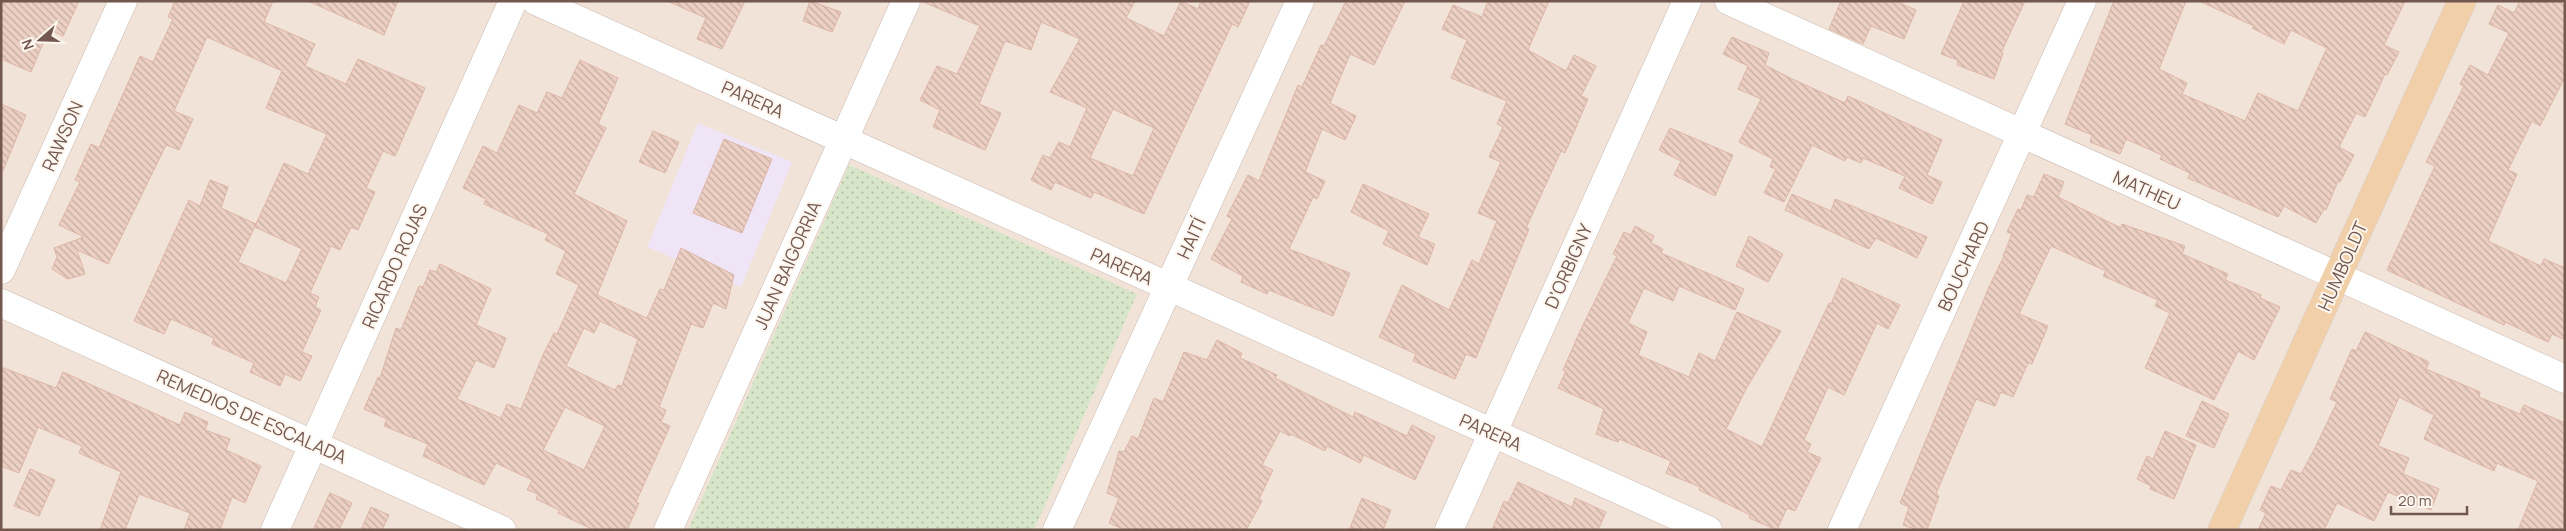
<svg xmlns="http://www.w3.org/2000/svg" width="2566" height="531" font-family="Manrope,sans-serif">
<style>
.residential{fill:#f1e3d8}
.education{fill:#efe5f7}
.grass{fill:url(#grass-dots)}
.building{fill:url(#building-back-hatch);stroke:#ddb6a6;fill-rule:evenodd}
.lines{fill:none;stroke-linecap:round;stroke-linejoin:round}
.minor-casing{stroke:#cbb9b0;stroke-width:29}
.major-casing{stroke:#d8d0ce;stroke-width:29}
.minor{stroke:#fff;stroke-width:28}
.major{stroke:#f1d0a9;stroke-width:28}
.labels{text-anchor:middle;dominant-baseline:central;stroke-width:4;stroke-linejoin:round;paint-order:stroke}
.street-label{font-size:18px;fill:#72584f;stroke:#fdf6ef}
</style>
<defs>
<pattern id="grass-dots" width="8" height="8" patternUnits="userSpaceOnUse" patternTransform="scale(1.25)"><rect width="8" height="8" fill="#d7e6c8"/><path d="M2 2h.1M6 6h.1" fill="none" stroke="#b3bda5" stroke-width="1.8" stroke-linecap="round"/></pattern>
<pattern id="building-back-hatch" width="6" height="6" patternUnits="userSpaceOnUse" patternTransform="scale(1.25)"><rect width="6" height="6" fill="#ecd0c3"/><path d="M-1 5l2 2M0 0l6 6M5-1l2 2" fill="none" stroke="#c4aca1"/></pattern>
</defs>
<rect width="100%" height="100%" fill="#faf2e9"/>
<path class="residential" d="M1 1H2565V530H1Z"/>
<path class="education" d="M698 123 792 162 741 287 647 247Z"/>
<path class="grass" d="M849 165 1137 294 1034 530H688Z"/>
<path class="building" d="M1 1H79L63 36 49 29 31 72 1 59Z
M175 1H273L264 22 315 44 305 66 346 84 358 59 425 88 395 156 383 151 366 188 375 192 358 230 351 227 340 250 331 246 310 293 319 297 315 307 321 310 302 352 312 356 300 381 285 374 280 386 250 372 254 363 212 344 214 338 171 319 164 334 134 321 189 200 200 206 210 180 228 187 221 208 256 224 284 163 308 174 327 134 266 108 282 71 207 37 174 111 193 119 179 150 166 145 108 264 77 250 85 274 68 279 52 269 57 257 54 248 84 237 59 225 80 182 75 180 91 144 99 148 140 56 153 62 173 19 168 17ZM256 224 255 227 302 249 286 283 238 262Z
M308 1H398L384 35Z
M667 1H745L722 49 697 39 706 18Z
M810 1 841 12 832 32 803 21Z
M921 1H1135L1126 18 1164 36 1181 1 1198 9 1201 1H1250L1238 27 1232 24 1144 214 1094 192 1091 198 1055 182 1051 190 1031 180 1043 155 1050 158 1059 142 1070 147 1087 108 1050 92 1080 39 1041 22 1031 50 1005 41 979 104 1001 113 985 150 933 127 940 110 920 100 937 66 957 74 980 26ZM1113 109 1154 128 1133 176 1090 158Z
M1346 1H1405L1374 65 1350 54 1330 103 1356 116 1345 140 1322 129 1305 172 1325 181 1317 199 1313 197 1289 249 1350 273 1333 316 1269 290 1267 294 1241 282 1243 276 1211 259 1232 219 1227 216 1248 175 1259 181 1298 85 1302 87 1321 45 1324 46Z
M1488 1H1549L1528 50 1566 71 1574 55 1596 66 1581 96 1588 99 1565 153 1561 151 1526 228 1529 229 1476 358 1466 354 1455 379 1413 361 1416 354 1379 337 1402 285 1449 310 1472 260 1479 264 1497 221 1478 213 1501 162 1489 157 1503 127 1497 124 1507 101 1451 78 1467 40 1442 29 1453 5 1482 17Z
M1841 1H1895L1916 10 1904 39 1871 26 1863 44 1829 29Z
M1964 1H2025L2001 53H2003L1994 79 1957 65 1958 60 1941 54Z
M2114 1H2186L2159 69 2187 83 2182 94 2245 121 2258 93 2298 111 2327 48 2291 30 2284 44 2252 28 2254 26 2199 1H2405L2384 45 2399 52 2387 75 2385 74 2365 117 2356 113 2339 147 2354 155 2340 182 2338 181 2326 210 2324 209 2316 223 2284 206 2278 217 2188 178 2190 173 2160 159 2162 155 2126 139 2120 154 2090 142 2092 135 2065 124Z
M2520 1H2565V77L2540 126 2532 121 2508 170 2517 174 2488 241 2541 266 2544 259 2565 268V340L2552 334 2548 342 2505 322 2504 325 2387 270 2435 166 2426 162 2464 86 2460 84 2470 65 2488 75 2509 33 2489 24 2498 5 2514 13Z
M1732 37 1769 53 1765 65 1788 77 1845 103 1848 96 1942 140 1927 175 1942 182 1932 204 1899 188 1905 176 1863 158 1861 163 1847 157 1845 161 1812 145 1784 202 1764 193 1776 169 1770 167 1773 159 1739 142 1761 99 1738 89 1748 66 1723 54Z
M580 60 618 78 598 124 606 128 574 194 627 221 597 295 647 318 660 289 664 290 681 248 734 275 726 309 713 303 703 328 691 324 659 407 666 410 661 422 670 426 636 502 639 503 627 530H594L558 513 559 510 536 499 538 494 527 490 532 480 496 463 484 485 423 456 428 444 384 426 387 419 364 409 378 377 380 378 396 328 401 330 419 286 423 287 430 270 436 272 440 264 491 289 476 325 506 338 494 368 476 360 457 399 501 418 507 404 521 409 543 355 554 333 557 334 579 285 556 274 566 251 545 240 548 234 484 204 486 199 463 188 483 146 497 153 519 105 537 113 547 92 562 98ZM600 321 638 339 622 386 618 385 615 390 566 366 584 328 594 333ZM565 407 605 426 584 470 543 450Z
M1 104 26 115 2 173H1Z
M1670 128 1733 155 1715 196 1674 175 1681 161 1659 150Z
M653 131 679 142 665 173 639 162Z
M724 139 772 159 742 233 693 213Z
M2044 174 2064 182 2058 197 2121 228 2122 224 2185 246 2182 254 2228 274 2225 280 2261 295 2260 298 2280 307 2254 360 2238 351 2214 400 2145 368 2170 313 2155 306 2158 300 2103 276 2106 271 2051 246 2019 314 2048 326 2032 364 2028 363 2013 397 2001 392 1995 406 1976 399 1936 494 1939 496 1927 530H1917L1903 525 1909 507 1900 503 1989 287 2004 256H2003L2012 234 2007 232 2018 209 2021 210 2027 195 2034 197Z
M1363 184 1429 214 1418 237 1435 244 1427 265 1383 244 1389 231 1351 212Z
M1792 194 1831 211 1835 199 1927 237 1917 258 1876 238 1869 249 1785 210Z
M1635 226 1654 236 1651 243 1663 249 1661 253 1744 289 1735 310 1679 286 1673 301 1644 288 1628 323 1647 332 1638 355 1689 377 1699 353 1715 361 1737 312 1781 331 1746 389 1726 429 1762 447 1829 303 1831 304 1842 278 1900 305 1888 329 1877 323 1844 395 1828 387 1804 440 1811 444 1807 452 1821 458 1795 511 1787 508 1777 530 1749 518 1750 515 1699 490 1700 487 1666 473 1671 461 1619 439 1618 442 1596 434 1604 409 1558 388 1566 371 1563 370 1580 331 1617 256 1613 254 1624 232 1631 235Z
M1749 236 1783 254 1768 282 1736 266Z
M2365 332 2429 362 2426 369 2480 392 2479 397 2520 414 2524 405 2565 423V530H2518L2538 481 2497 463 2494 471 2424 439 2434 415 2399 397 2378 446 2409 458 2403 474 2439 489 2431 510 2388 492 2374 521 2337 503 2324 530H2258L2266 513 2260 510 2271 486 2281 490 2291 470 2301 474 2315 448 2337 402 2330 399 2352 349 2356 351Z
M1217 340 1242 353 1240 358 1277 375 1275 378 1353 417 1355 412 1407 436 1412 425 1435 437 1415 480 1364 455 1360 463 1327 446 1325 451 1291 434 1290 436 1280 431 1262 465 1273 470 1259 499 1262 501 1246 530H1125L1109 523 1119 498 1107 493 1119 451 1124 452 1132 436 1138 439 1154 398 1163 402 1184 352 1207 360Z
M1 367 56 388 63 372 180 425 185 412 208 422 205 430 230 439 226 450 261 466 245 503 232 497 220 530H184L190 513 139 494 125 530H100L121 472 79 453 82 446 38 427 19 473 1 466Z
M2202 401 2229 414 2214 448 2186 436Z
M2165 431 2196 445 2174 499 2150 489 2151 486 2137 479 2147 456 2153 459Z
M30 469 55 480 39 516 14 506Z
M1518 482 1572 507 1575 498 1606 512 1598 530H1492L1504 501 1508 503Z
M330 493 352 503 339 530H313Z
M1362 498 1391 510 1383 530H1349Z
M371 507 389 515 382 530H361Z"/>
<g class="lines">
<g class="minor-casing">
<path id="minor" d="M536 1 1708 530
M1729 1 2565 379
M1 270 123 1
M1 303 502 530
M275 530 513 1
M668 530 906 1
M1057 530 1300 1
M1449 530 1687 1
M1842 530 2082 1"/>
</g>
<g class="major-casing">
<path id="major" d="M2222 530 2462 1"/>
</g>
<use href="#minor" class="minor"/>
<use href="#major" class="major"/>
</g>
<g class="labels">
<g class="street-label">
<text transform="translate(753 99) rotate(24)">PARERA</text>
<text transform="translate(62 136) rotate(-66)">RAWSON</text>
<text transform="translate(2147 190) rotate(24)">MATHEU</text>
<text transform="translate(1191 238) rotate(-65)">HAITÍ</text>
<text transform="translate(787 265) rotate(-66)">JUAN BAIGORRIA</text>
<text transform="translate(394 266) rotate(-66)">RICARDO ROJAS</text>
<text transform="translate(1122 266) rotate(24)">PARERA</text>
<text transform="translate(1568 266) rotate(-66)">D'ORBIGNY</text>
<text transform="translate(1963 266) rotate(-65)">BOUCHARD</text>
<text transform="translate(2342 266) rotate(-66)">HUMBOLDT</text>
<text transform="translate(252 416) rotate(24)">REMEDIOS DE ESCALADA</text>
<text transform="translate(1491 432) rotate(24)">PARERA</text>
</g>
</g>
<rect width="2566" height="531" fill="none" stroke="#72584f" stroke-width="5"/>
<g transform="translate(40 40) rotate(250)" stroke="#fdf6ef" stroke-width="4" paint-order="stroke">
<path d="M0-4L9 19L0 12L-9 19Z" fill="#72584f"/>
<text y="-8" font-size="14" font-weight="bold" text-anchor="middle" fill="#72584f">N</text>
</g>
<path d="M2391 506v8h76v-8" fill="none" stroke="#72584f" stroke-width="2.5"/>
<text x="2398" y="506" font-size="15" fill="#72584f" stroke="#fdf6ef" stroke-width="4" paint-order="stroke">20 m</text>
</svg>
